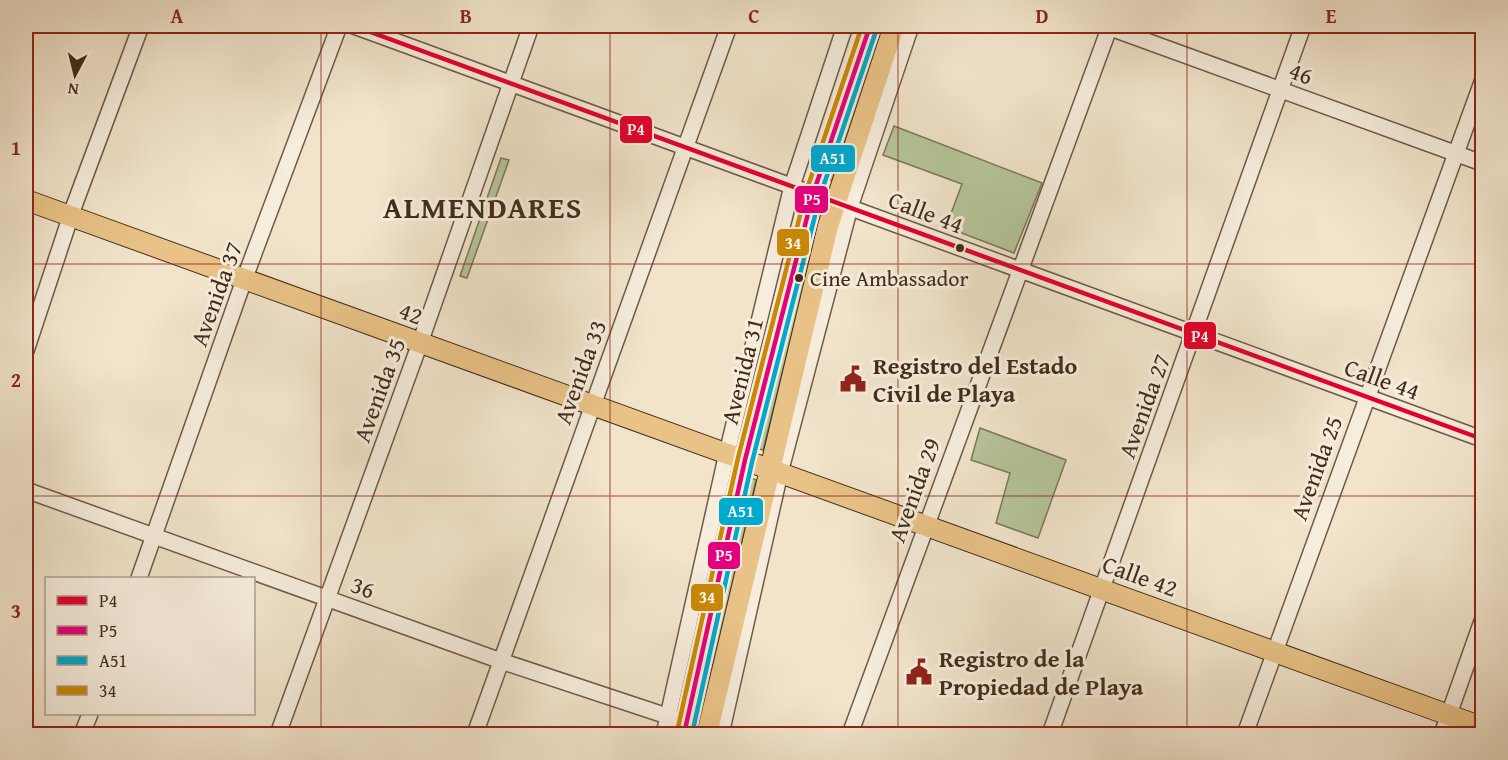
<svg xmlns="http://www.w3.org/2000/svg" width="1508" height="760" font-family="'Gentium Book Plus',serif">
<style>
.green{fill:#b6c59b;stroke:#7c785a;stroke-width:1.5}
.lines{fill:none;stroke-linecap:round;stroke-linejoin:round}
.minor-casing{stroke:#6e5a46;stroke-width:18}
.major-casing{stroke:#422c19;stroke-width:22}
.minor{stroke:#f6eddd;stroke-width:15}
.major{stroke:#e8c286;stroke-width:20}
.bus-1-casing{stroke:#f6eddd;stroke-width:9}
.bus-2-casing{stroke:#f6eddd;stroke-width:9}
.bus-3-casing{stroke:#f6eddd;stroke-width:9}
.bus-4-casing{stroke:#f6eddd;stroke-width:9}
.bus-1{stroke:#e4002b;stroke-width:4.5}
.bus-2{stroke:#e5007d;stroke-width:4.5}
.bus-3{stroke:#00a9ce;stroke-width:4.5}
.bus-4{stroke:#ca8806;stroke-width:4.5}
.grid{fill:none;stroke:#8f2418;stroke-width:1.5;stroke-opacity:0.55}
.bus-dot{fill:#422c19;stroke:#f6eddd;stroke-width:2}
.labels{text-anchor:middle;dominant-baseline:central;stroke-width:6;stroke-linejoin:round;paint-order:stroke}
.bus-label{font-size:22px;fill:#422c19;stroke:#f6eddd;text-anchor:start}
.street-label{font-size:24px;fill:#422c19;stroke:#f6eddd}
.poi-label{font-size:24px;font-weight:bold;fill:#422c19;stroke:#f6eddd;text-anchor:start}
.district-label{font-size:30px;font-weight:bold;letter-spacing:1.5px;fill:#422c19;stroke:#f6eddd}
.line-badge{stroke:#f6eddd;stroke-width:2}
.badge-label{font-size:16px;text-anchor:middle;font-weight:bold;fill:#fff}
.neatline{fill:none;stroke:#8f2418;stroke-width:2}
.grid-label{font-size:20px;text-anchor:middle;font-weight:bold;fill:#8f2418}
</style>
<rect width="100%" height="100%" fill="#f1e4cb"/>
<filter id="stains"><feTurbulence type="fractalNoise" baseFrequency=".00333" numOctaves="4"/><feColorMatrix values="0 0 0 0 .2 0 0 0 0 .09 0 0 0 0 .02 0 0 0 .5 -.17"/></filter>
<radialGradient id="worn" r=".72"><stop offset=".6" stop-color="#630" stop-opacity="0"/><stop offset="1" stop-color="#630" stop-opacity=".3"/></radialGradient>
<path class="green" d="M880 26H884L832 181 828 179Z
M894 126 1042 183 1014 253 946 227 962 184 883 155Z
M501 158 509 160 467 278 460 276Z
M817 215 821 217 763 450 759 449Z
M980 428 1066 460 1038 538 996 523 1010 473 971 460Z
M751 478 756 480 698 734H693Z"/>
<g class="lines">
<g class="minor-casing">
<path id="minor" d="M354 26 1482 439
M1105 26 1482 163
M26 351 74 206 141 26
M26 490 501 661 676 719
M139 578 244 280 339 26
M82 734 90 714
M278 734 420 343 531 26
M475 734 729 26
M664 734 727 453 792 186 845 26
M721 734 780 473 850 207 911 26
M850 734 1110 26
M1050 734 1303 26
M1245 734 1482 82
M1442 734 1482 621"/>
</g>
<g class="major-casing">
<path id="major" d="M26 200 1482 727
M684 734 745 460 813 194 870 26
M707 734 828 226 894 26"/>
</g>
<use href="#minor" class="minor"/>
<use href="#major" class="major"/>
<g class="bus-1-casing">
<path id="bus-1" d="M354 26 1482 439"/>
</g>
<g class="bus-2-casing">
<path id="bus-2" d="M684 734 745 460 813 194 870 26"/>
</g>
<g class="bus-3-casing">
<path id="bus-3" d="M692 734 752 462 820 196 877 28"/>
</g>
<g class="bus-4-casing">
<path id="bus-4" d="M677 732 738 458 806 192 862 26"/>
</g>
<use href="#bus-1" class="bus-1"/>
<use href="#bus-2" class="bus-2"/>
<use href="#bus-3" class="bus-3"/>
<use href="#bus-4" class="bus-4"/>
</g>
<path class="grid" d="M321 26V734M610 26V734M898 26V734M1187 26V734M26 264H1482M26 496H1482"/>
<defs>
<g id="civic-bare" transform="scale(2.07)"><path d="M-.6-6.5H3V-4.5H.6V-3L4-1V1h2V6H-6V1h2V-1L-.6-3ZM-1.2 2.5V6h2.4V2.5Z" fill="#8f2418" stroke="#f6eddd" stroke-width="2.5" paint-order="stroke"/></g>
</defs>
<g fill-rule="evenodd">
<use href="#civic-bare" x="853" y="379"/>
<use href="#civic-bare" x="919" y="672"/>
</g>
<g class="bus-dot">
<circle cx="960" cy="248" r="5"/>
<circle cx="799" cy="278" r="5"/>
</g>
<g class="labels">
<g class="bus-label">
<text x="810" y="278">Cine Ambassador</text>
</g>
<g class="street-label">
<text transform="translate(1301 73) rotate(20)">46</text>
<text transform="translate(926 212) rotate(21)">Calle 44</text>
<text transform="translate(216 294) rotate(-70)">Avenida 37</text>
<text transform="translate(411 313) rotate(20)">42</text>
<text transform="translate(742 371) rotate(-76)">Avenida 31</text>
<text transform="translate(580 372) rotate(-70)">Avenida 33</text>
<text transform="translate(1382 379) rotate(20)">Calle 44</text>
<text transform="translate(379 390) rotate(-70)">Avenida 35</text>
<text transform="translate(1144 406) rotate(-70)">Avenida 27</text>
<text transform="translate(1316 468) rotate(-70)">Avenida 25</text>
<text transform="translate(914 490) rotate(-70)">Avenida 29</text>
<text transform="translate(1140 576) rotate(20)">Calle 42</text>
<text transform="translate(363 587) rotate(20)">36</text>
</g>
<g class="poi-label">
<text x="873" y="365">Registro del Estado<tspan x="873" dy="28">Civil de Playa</tspan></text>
<text x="939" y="658">Registro de la<tspan x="939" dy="28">Propiedad de Playa</tspan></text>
</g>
<g class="district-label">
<text x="483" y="207">ALMENDARES</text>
</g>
</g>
<g class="line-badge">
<rect x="619" y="115" width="34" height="29" rx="6" fill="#e4002b"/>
<rect x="810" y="144" width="46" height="29" rx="6" fill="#00a9ce"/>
<rect x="794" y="185" width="35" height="29" rx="6" fill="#e5007d"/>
<rect x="776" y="228" width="34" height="29" rx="6" fill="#ca8806"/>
<rect x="1183" y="321" width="34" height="29" rx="6" fill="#e4002b"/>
<rect x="718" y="497" width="46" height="29" rx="6" fill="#00a9ce"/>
<rect x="707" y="541" width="34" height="29" rx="6" fill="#e5007d"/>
<rect x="690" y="583" width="34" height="29" rx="6" fill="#ca8806"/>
</g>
<g class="badge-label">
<text x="636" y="135">P4</text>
<text x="833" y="164">A51</text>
<text x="812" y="205">P5</text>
<text x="793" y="249">34</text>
<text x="1200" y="342">P4</text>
<text x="741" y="517">A51</text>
<text x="724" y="561">P5</text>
<text x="707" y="603">34</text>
</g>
<rect width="1508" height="760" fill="none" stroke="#f1e4cb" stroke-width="66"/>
<rect x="45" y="577" width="210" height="138" fill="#f6eddd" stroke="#aea08f" stroke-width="1.5"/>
<rect x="57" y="596" width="30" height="9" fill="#e4002b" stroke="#aea08f" stroke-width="1.5"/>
<text x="99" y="607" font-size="18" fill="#422c19">P4</text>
<rect x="57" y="626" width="30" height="9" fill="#e5007d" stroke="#aea08f" stroke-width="1.5"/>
<text x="99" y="637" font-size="18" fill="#422c19">P5</text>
<rect x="57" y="656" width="30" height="9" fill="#00a9ce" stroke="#aea08f" stroke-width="1.5"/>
<text x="99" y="667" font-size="18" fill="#422c19">A51</text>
<rect x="57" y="686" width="30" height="9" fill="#ca8806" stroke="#aea08f" stroke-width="1.5"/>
<text x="99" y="697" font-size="18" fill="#422c19">34</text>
<g transform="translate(75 75) rotate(187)" stroke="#f6eddd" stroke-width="4.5" paint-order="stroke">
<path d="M0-4.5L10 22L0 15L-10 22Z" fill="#422c19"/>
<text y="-9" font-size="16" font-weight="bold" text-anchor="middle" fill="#422c19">N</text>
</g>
<rect x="33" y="33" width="1442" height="694" class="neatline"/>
<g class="grid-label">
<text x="177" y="23">A</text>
<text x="466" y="23">B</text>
<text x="754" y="23">C</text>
<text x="1042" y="23">D</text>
<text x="1331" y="23">E</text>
<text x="16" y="155">1</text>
<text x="16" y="387">2</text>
<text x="16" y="618">3</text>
</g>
<rect width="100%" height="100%" filter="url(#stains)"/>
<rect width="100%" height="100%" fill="url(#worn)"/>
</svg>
